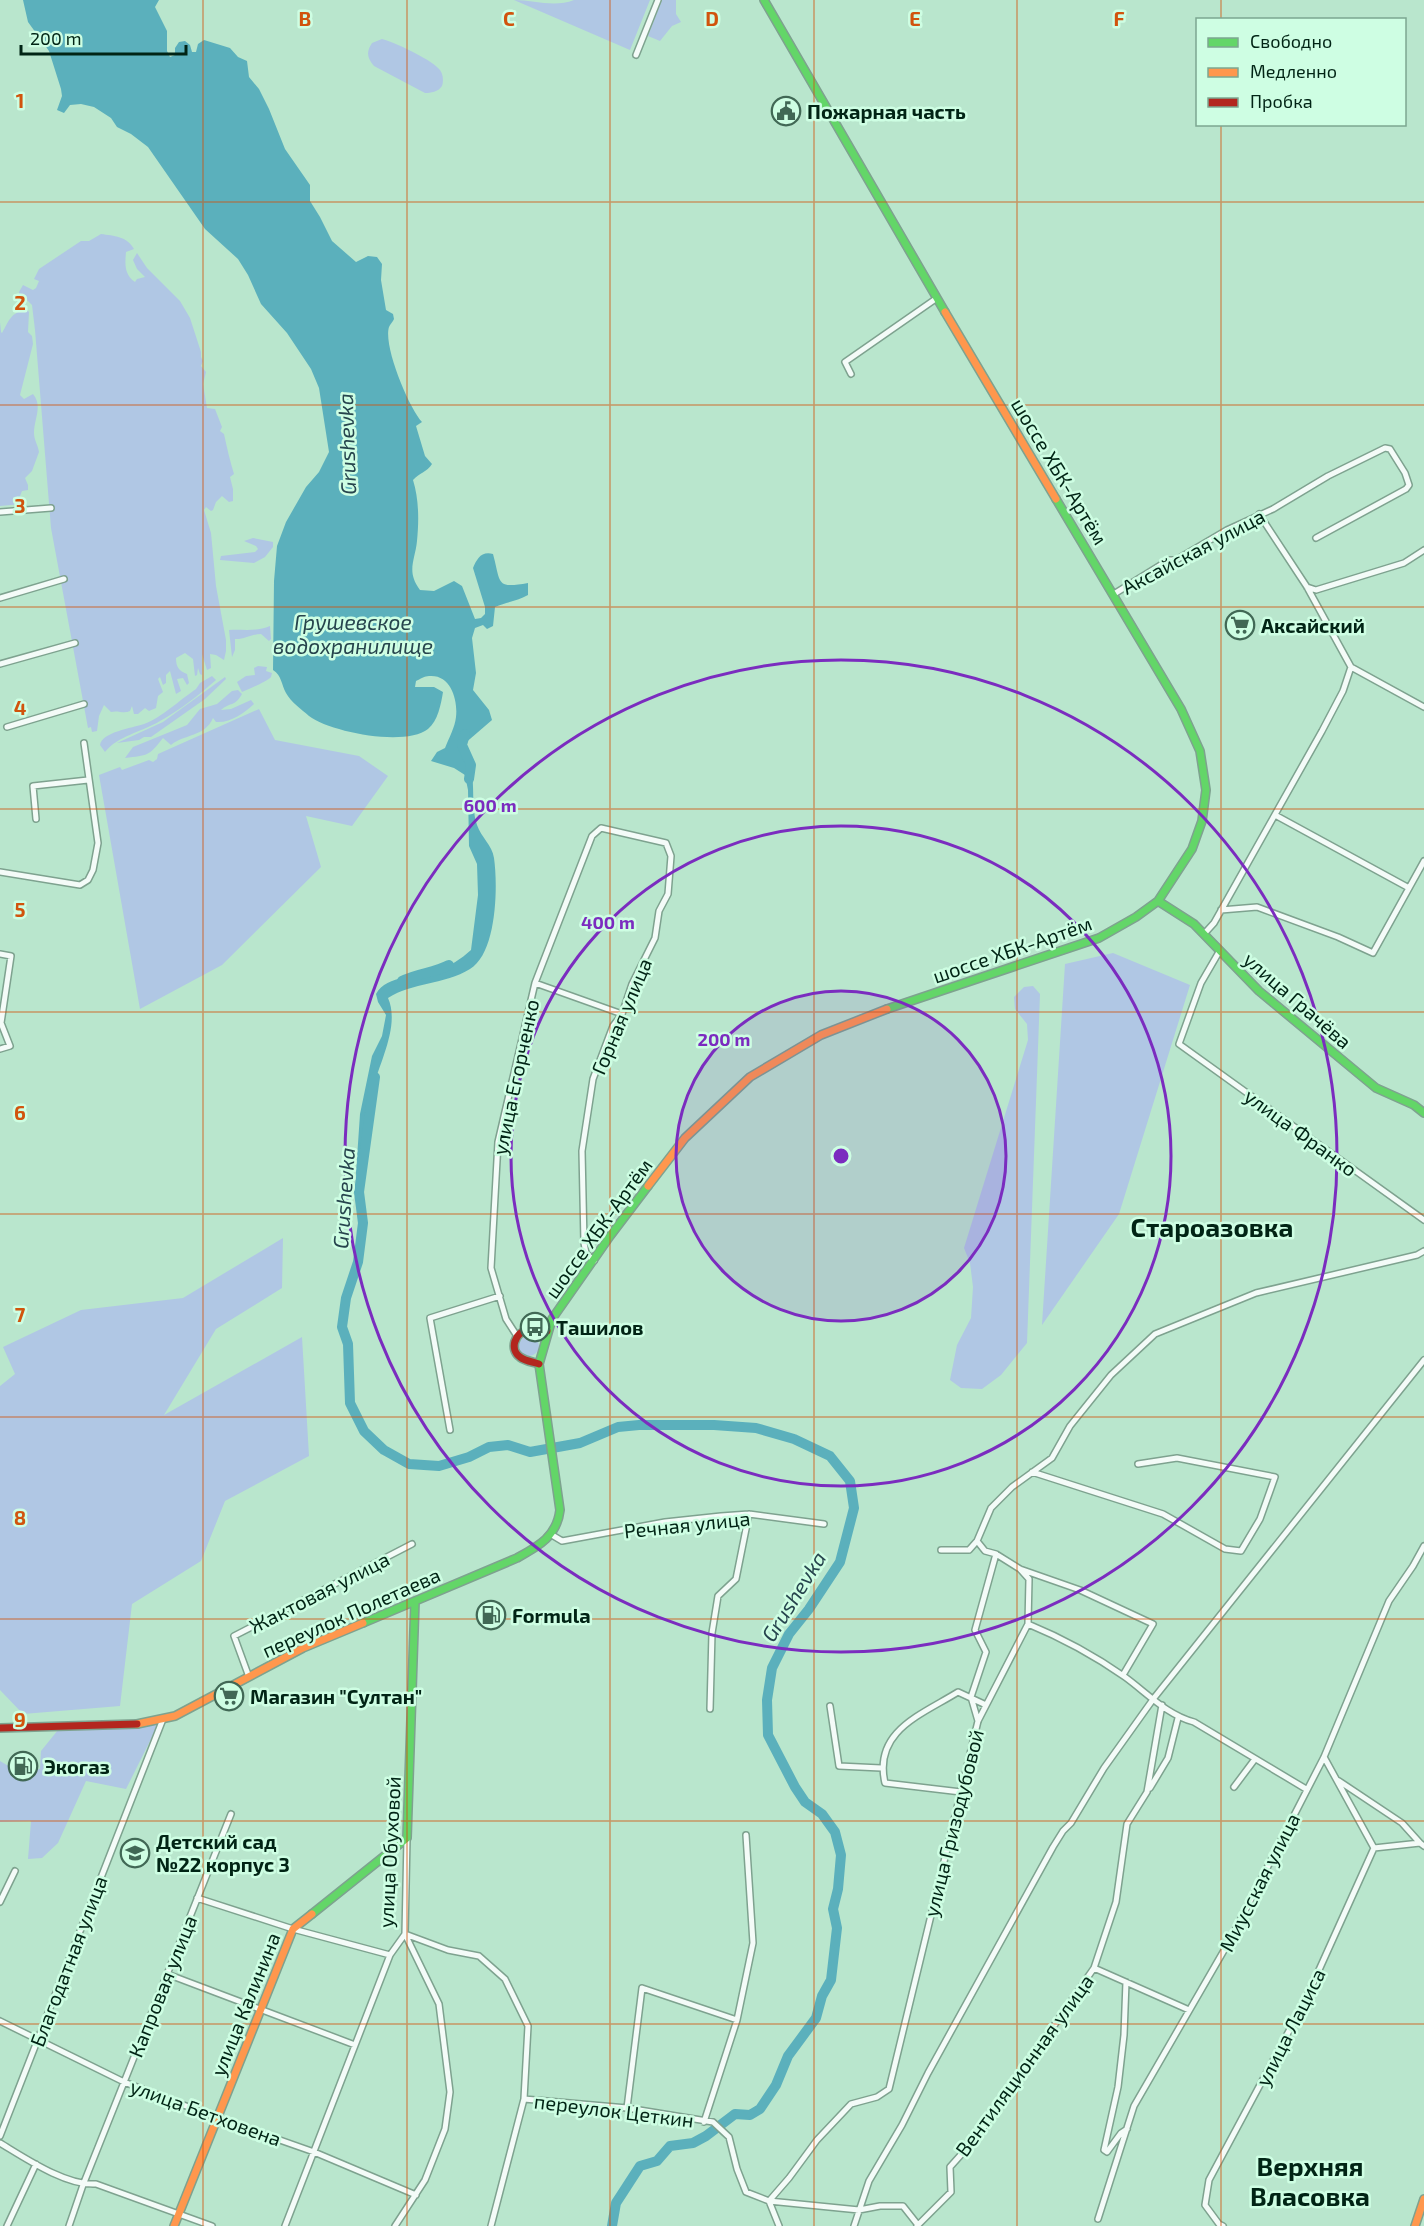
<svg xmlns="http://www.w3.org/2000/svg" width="1424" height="2226" font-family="'Exo 2',sans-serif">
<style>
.green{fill:#b0c7e4}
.water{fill:#5bb0bc}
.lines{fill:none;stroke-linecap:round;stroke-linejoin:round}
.river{stroke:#5bb0bc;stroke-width:10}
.street-casing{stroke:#7ea28f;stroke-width:8}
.fast-casing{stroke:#7ea28f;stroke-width:10}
.slow-casing{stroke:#7ea28f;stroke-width:10}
.jam-casing{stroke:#7ea28f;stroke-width:10}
.street{stroke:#f4fbf8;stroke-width:5}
.fast{stroke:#63d668;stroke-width:7}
.slow{stroke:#ff974d;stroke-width:7}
.jam{stroke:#b3261e;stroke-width:7}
.grid{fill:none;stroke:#d1540d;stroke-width:1.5;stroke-opacity:0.55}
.ring{fill:none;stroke:#7b2cbf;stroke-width:3}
.labels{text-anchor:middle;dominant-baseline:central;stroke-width:5;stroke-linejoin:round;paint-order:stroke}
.poi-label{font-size:20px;font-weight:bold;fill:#012415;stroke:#cefee3;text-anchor:start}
.street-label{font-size:20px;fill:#012415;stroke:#cefee3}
.water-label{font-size:21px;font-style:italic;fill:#26444d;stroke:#cefee3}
.district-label{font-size:26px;font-weight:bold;fill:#012415;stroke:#cefee3}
.grid-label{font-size:20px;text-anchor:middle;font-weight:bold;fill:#d1540d;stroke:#cefee3;stroke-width:5;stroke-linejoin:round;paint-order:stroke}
.centre{fill:#7b2cbf;stroke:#cefee3;stroke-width:3}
.ring-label{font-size:18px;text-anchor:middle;font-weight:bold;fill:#7b2cbf;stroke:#cefee3;stroke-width:5;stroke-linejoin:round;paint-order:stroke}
</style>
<rect width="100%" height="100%" fill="#b9e6cd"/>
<path class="green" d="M514 0C534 0 554 8 574 0H650L630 50Z
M662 0H676V14L681 22 672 26 660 41 648 36Z
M382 39C394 42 430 59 438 68 443 72 444 80 442 86 438 92 431 93 425 93L374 66C367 58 366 52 372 43Z
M101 234C114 236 127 236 134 249L126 252C125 264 124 274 135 282L137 279 145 277 137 269 133 260 137 253 147 268 180 301 190 318 201 352V357L203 361 201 366 206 372 203 384 207 408 215 409 222 427 220 431 224 434C227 448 230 461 234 474L230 477 233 489V501L229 502 222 496 216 502 213 510 211 511 206 507 204 510 211 533 216 586 226 640V651L224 660 216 655 210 654 211 668 207 670 202 654V675L200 674 198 668 197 675 195 676 193 659 185 653 176 658C176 667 179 671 187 674L189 683 187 685 183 678 177 679 181 691 176 694 170 671 166 675V683L163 685 160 677 158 679 163 692 158 696 156 708 149 711 145 708 138 714H134L132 706 130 711C124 714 118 710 111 712L104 705 99 716 97 731 92 732 91 727 88 728 51 528 35 330 32 305 25 298 20 299 19 292 23 285 33 290 36 288 39 281 34 279 39 269 81 241H89Z
M26 309 29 312 28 332 32 336 33 344 20 395 24 399 33 394C43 406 34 419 34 433 34 440 38 445 39 452L32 471 25 478 28 485V490L22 491 20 496 22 504 0 506V322L1 332 2 333C10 319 10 314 26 309Z
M253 538 273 542V547L265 557 254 563 220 560 221 556 255 552 258 549 256 546 244 541Z
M270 626 271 639 269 641 261 634C251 634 243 640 235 639V650L232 657 229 630C242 629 257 632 270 626Z
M258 666 267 667 266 671 272 673 271 677C268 681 247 690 242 692L237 682 246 676 255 675 254 668Z
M212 676 216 680C199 695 180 710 160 721 140 733 119 735 105 752L100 745C102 732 132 728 144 724 161 718 181 699 196 689L200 683Z
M225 677 226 679 205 699 151 737H144L139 740 117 743 163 722Z
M238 690 242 694C235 707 230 702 221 710L231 709 251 700 254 704C244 713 231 723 216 722L213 718C205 737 184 734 171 745L163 738C148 757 148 755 125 758L133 747 187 725 200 709 217 704 232 691Z
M259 709 275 740 359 756 388 776 352 826 306 816 321 867 222 965 140 1009 99 775 120 767 122 770 149 760 153 762 157 759 158 754Z
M1113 953 1190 985 1119 1214 1042 1325 1065 964Z
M1033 986 1040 994 1027 1343 1001 1375 982 1389 961 1388 950 1380 957 1345 971 1318 973 1287 970 1263 964 1248 1028 1040 1027 1024 1015 1009 1014 997 1024 987Z
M283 1238 282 1288 216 1329 164 1415 302 1337 309 1456 225 1501 201 1561 132 1604 120 1706 23 1714 0 1690V1386L15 1374 3 1347 81 1310 183 1298Z
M519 1346a10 10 0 1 1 20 0a10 10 0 1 1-20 0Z
M159 1723 126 1789 86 1781 58 1843 42 1858 28 1859 31 1821 0 1822V1761L17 1771 40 1769 41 1751 58 1730 135 1728Z"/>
<path class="water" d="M23 0H159L155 7 167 31V51L170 57 175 55V48L179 42 185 41 190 45 192 52H196L198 44 204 40 230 48 238 57 247 61 249 77 259 89 269 109 285 149 310 185V201L320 217 332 241 356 262 368 256 377 257 382 264 381 280 386 310 393 314 394 319C393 322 390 324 389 327 383 346 409 408 422 422L416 426 425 456 432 464C427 472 419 473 413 480 419 499 419 521 417 541 415 561 406 571 420 590L434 591 454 581 462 586 475 619 481 618 485 614V607L473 568C477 559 481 551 493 554 501 583 495 589 528 583V595C517 601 507 602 495 607L493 626 487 629 483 625 475 628 472 638 476 673 473 690 489 710 492 720 463 745C465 752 469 759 471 766 475 784 471 809 477 825 481 837 492 845 494 858 498 886 497 953 470 969 444 985 413 982 388 998 400 1025 380 1061 373 1088 365 1120 361 1163 364 1195L359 1192 356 1173 360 1114 372 1056 382 1036 386 1015 378 1002 376 994C387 974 419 978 438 971 450 966 461 959 471 950L478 895 477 864 469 846 468 790 465 775 454 768 431 761 437 752 445 748C449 738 455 727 456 717 458 700 451 674 429 676 425 676 420 679 416 681L415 687H434L443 692C441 704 438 721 428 729 405 747 330 732 309 716 301 709 291 702 286 693 281 684 282 676 273 670L274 581 277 546 286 522 306 487 319 472 329 452 319 388 311 369 287 333 261 304 248 275 238 259 205 229 148 147 131 134 117 127 111 118 94 107 81 104 70 105 64 113 57 110 62 96 61 89 49 51 28 22Z"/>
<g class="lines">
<path class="river" d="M465 734 462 745 471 765 469 779
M402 981C417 973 434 973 449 965
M375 1077 359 1192 363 1223 358 1262 346 1298 342 1327 348 1344 350 1403 364 1431 384 1450 409 1464 439 1466 469 1457 489 1447 508 1445 530 1452 580 1443 618 1427 639 1425H714L756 1428 794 1439 830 1456 850 1481 854 1508 840 1562 809 1609 789 1634 772 1668 767 1700 768 1735 795 1787 805 1802 822 1814 835 1832 841 1855 838 1889 833 1909 837 1928 831 1980 822 1996 816 2018 788 2056 776 2085 760 2109 750 2115 735 2114 706 2136 693 2143 670 2146 657 2161 640 2166 616 2203 612 2226"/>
<g class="street-casing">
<path id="street" d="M636 55 658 0
M851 374 845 362 937 298
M0 512 51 508
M1259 514 1307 587 1351 667 1424 707
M1307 587 1316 590 1404 563 1424 550
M1114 594 1169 560H1176L1227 530 1273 509 1328 476 1385 448 1390 449 1405 473 1409 485 1406 489 1316 538
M0 598 64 579
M0 664 75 643
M7 727 84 704
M1275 815 1409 888
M36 819 33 786 88 780
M0 872 80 885 88 880 93 870 98 843 84 743
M1221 910 1257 907 1338 937 1373 953 1424 861
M1204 934 1214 923 1322 731 1343 691 1351 667
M1219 952 1201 983 1179 1044 1424 1220
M0 954 11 956 1 1023 10 1046 0 1049
M535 983 622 1014
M517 1336 506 1319 491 1268 498 1142 535 983 592 836 601 828 666 843 671 856 668 894 659 911 655 938 632 984 622 1014 613 1026 593 1079 582 1151 584 1243 586 1253 594 1261
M450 1430 430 1318 500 1296
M1032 1472 1163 1514 1225 1549 1241 1551 1260 1519 1275 1477 1177 1458 1138 1464
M552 1535 562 1541 665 1522 721 1516 749 1514 824 1524
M977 1541 985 1551 996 1554 1020 1569 1080 1590 1153 1624 1123 1675
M941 1550H969L977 1541 991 1508 1012 1487 1052 1458 1070 1426 1111 1375 1155 1334 1256 1293 1417 1255 1424 1251
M1028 1624C1062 1638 1095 1656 1125 1677 1147 1693 1167 1715 1194 1722L1306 1789
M249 1677 234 1636 412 1544
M830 1706 839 1766 881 1768
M710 1709 712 1633 718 1596 736 1579 749 1514
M978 1721 971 1697 986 1652 975 1630 996 1554
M1324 1757 1374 1848 1420 1843 1424 1846
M1339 1781 1402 1823 1420 1843
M1234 1787 1255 1759
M1150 1788 1168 1758 1178 1718
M961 1792 885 1783C873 1731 921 1715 958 1692L986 1705
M197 1898 293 1929 390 1955
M0 1902 15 1871
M405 1934 448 1950 479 1956 505 1979 528 2026 524 2099 491 2226
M1094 1968 1189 2010
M167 1974 355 2045
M1126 1982 1124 2035 1118 2087 1104 2150 1107 2152 1121 2133 1127 2129
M0 2021 124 2082 217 2118 314 2152 416 2195
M524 2099 627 2108 713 2122 729 2137 737 2169 746 2192 769 2201 789 2178 817 2140 851 2104 877 2097 889 2089 978 1721 1028 1624 1029 1579 1020 1569
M627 2108 642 1988 737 2020
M704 2122 737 2020 753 1943 746 1835
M0 2136 163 1719
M0 2143C25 2158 66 2186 96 2184L212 2226
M1098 2219 1134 2106 1230 1940 1324 1757 1389 1601 1413 1566 1424 1546
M7 2226 36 2164
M69 2226 83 2185 231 1814
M285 2226 390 1955 405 1934 407 1838
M395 2226 425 2180 445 2129 450 2092 439 2004 405 1934
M779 2226 769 2201 859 2210 880 2206H903L918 2225
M854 2226 869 2181 902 2125 928 2073 1053 1847 1063 1831 1071 1823 1104 1768 1154 1698 1424 1360
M917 2226 951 2192 950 2167 976 2138 1094 1968 1116 1902 1127 1824 1147 1792 1162 1705
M1223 2226 1219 2224 1205 2205 1209 2180 1305 2001 1374 1848"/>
</g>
<g class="fast-casing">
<path id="fast" d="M764 0 945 312
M1158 901 1194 924 1259 991 1376 1088 1414 1105 1424 1113
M887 1009 1099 938 1136 917 1158 901 1192 849 1202 821 1206 790 1200 751 1181 709 1056 499
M363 1623 517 1558C539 1546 557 1536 560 1510L539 1364 552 1319 610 1236 648 1186
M312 1914 407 1838 415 1601"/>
</g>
<g class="slow-casing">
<path id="slow" d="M945 312 1056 499
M648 1186 685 1138 750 1077 821 1035 887 1009
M137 1724 175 1716 303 1648 363 1623
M174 2226 293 1929 312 1914
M1415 2226 1424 2199"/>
</g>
<g class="jam-casing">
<path id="jam" d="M539 1364C533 1362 525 1361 520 1357 509 1349 515 1333 527 1330 534 1328 540 1330 547 1331
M0 1728 137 1724"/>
</g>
<use href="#street" class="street"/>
<use href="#fast" class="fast"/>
<use href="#slow" class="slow"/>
<use href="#jam" class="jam"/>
</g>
<path class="grid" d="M203 0V2226M407 0V2226M610 0V2226M814 0V2226M1017 0V2226M1221 0V20M1221 124V2226M0 202H1424M0 405H1424M0 607H1424M0 809H1424M0 1012H1424M0 1214H1424M0 1417H1424M0 1619H1424M0 1821H1424M0 2024H1424"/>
<circle cx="841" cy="1156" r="165" fill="#7b2cbf" fill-opacity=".12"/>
<g class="ring">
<circle cx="841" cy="1156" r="165"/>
<circle cx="841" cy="1156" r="330"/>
<circle cx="841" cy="1156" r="496"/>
</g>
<defs>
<g id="civic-ring" transform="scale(1.5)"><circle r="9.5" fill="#cefee3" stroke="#416855" stroke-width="1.5"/><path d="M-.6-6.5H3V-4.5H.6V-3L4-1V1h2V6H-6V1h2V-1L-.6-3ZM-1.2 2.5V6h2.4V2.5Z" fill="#416855"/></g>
<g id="supermarket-ring" transform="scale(1.5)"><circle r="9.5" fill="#cefee3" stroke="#416855" stroke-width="1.5"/><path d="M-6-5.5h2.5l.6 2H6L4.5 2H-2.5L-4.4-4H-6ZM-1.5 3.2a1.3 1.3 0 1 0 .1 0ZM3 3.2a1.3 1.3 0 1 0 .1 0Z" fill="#416855"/></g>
<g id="bus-ring" transform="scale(1.5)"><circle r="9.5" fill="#cefee3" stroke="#416855" stroke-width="1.5"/><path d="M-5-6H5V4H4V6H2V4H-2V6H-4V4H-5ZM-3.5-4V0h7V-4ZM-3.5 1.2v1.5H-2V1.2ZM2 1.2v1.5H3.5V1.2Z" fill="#416855"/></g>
<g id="fuel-ring" transform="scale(1.5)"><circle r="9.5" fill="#cefee3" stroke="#416855" stroke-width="1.5"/><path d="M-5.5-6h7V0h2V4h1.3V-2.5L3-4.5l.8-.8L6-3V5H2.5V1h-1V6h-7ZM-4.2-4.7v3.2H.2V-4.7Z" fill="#416855"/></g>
<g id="school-ring" transform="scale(1.5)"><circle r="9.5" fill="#cefee3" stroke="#416855" stroke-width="1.5"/><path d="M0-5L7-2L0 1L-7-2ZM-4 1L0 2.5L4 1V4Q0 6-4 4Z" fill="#416855"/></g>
</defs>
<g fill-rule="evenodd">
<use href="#civic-ring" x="786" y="111"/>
<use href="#supermarket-ring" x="1240" y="625"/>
<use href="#bus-ring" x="535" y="1327"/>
<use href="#fuel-ring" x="491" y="1615"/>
<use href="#supermarket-ring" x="229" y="1696"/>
<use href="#fuel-ring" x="23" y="1766"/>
<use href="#school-ring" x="135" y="1853"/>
</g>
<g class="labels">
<g class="poi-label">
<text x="807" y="111">Пожарная часть</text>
<text x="1261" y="625">Аксайский</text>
<text x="556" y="1327">Ташилов</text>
<text x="512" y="1615">Formula</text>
<text x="250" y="1696">Магазин "Султан"</text>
<text x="44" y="1766">Экогаз</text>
<text x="156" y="1841">Детский сад<tspan x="156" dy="23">№22 корпус 3</tspan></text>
</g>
<g class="street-label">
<text transform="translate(1060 471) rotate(59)">шоссе ХБК-Артём</text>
<text transform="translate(1193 551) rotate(-28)">Аксайская улица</text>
<text transform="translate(1012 949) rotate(-19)">шоссе ХБК-Артём</text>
<text transform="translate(1298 1000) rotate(41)">улица Грачёва</text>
<text transform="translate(621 1016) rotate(-67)">Горная улица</text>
<text transform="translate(515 1077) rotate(-78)">улица Егорченко</text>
<text transform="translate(1301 1132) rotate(36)">улица Франко</text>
<text transform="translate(598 1228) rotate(-54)">шоссе ХБК-Артём</text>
<text transform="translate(687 1524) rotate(-6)">Речная улица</text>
<text transform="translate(319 1592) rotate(-27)">Жактовая улица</text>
<text transform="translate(351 1612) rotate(-24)">переулок Полетаева</text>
<text transform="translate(953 1823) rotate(-76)">улица Гризодубовой</text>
<text transform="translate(389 1852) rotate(-87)">улица Обуховой</text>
<text transform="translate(1259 1882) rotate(-63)">Миусская улица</text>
<text transform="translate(68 1961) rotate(-69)">Благодатная улица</text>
<text transform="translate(162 1986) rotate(-68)">Капровая улица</text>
<text transform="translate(245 2004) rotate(-68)">улица Калинина</text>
<text transform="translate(1290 2027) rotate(-63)">улица Лациса</text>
<text transform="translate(1024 2065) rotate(-54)">Вентиляционная улица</text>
<text transform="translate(614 2110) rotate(7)">переулок Цеткин</text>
<text transform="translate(206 2112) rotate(20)">улица Бетховена</text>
</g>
<g class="water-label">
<text transform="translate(346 444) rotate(-92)">Grushevka</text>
<text x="353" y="621">Грушевское<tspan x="353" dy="24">водохранилище</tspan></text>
<text transform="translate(343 1198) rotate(-86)">Grushevka</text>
<text transform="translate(793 1596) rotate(-58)">Grushevka</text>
</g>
<g class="district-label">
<text x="1212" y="1226">Староазовка</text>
<text x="1310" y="2165">Верхняя<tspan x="1310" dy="30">Власовка</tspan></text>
</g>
</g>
<g class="grid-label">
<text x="305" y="26">B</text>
<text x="509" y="26">C</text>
<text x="712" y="26">D</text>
<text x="915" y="26">E</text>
<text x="1119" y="26">F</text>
<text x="20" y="108">1</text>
<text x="20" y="310">2</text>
<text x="20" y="513">3</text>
<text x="20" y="715">4</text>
<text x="20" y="917">5</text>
<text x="20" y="1120">6</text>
<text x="20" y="1322">7</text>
<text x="20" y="1525">8</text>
<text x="20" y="1727">9</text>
</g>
<circle cx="841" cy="1156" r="9" class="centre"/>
<g class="ring-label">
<text x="490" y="812">600 m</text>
<text x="608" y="929">400 m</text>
<text x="724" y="1046">200 m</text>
</g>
<rect x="1196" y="18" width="210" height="108" fill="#cefee3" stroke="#7ca791" stroke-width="1.5"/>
<rect x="1208" y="38" width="30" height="9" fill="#63d668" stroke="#7ca791" stroke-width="1.5"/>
<text x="1250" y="48" font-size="18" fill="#012415">Свободно</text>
<rect x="1208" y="68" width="30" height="9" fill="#ff974d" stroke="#7ca791" stroke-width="1.5"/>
<text x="1250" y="78" font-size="18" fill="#012415">Медленно</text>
<rect x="1208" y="98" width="30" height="9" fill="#b3261e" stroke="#7ca791" stroke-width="1.5"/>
<text x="1250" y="108" font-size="18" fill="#012415">Пробка</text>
<path d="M21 45v9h165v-9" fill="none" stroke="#012415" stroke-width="3"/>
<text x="30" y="45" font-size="18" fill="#012415" stroke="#cefee3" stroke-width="4.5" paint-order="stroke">200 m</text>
</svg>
